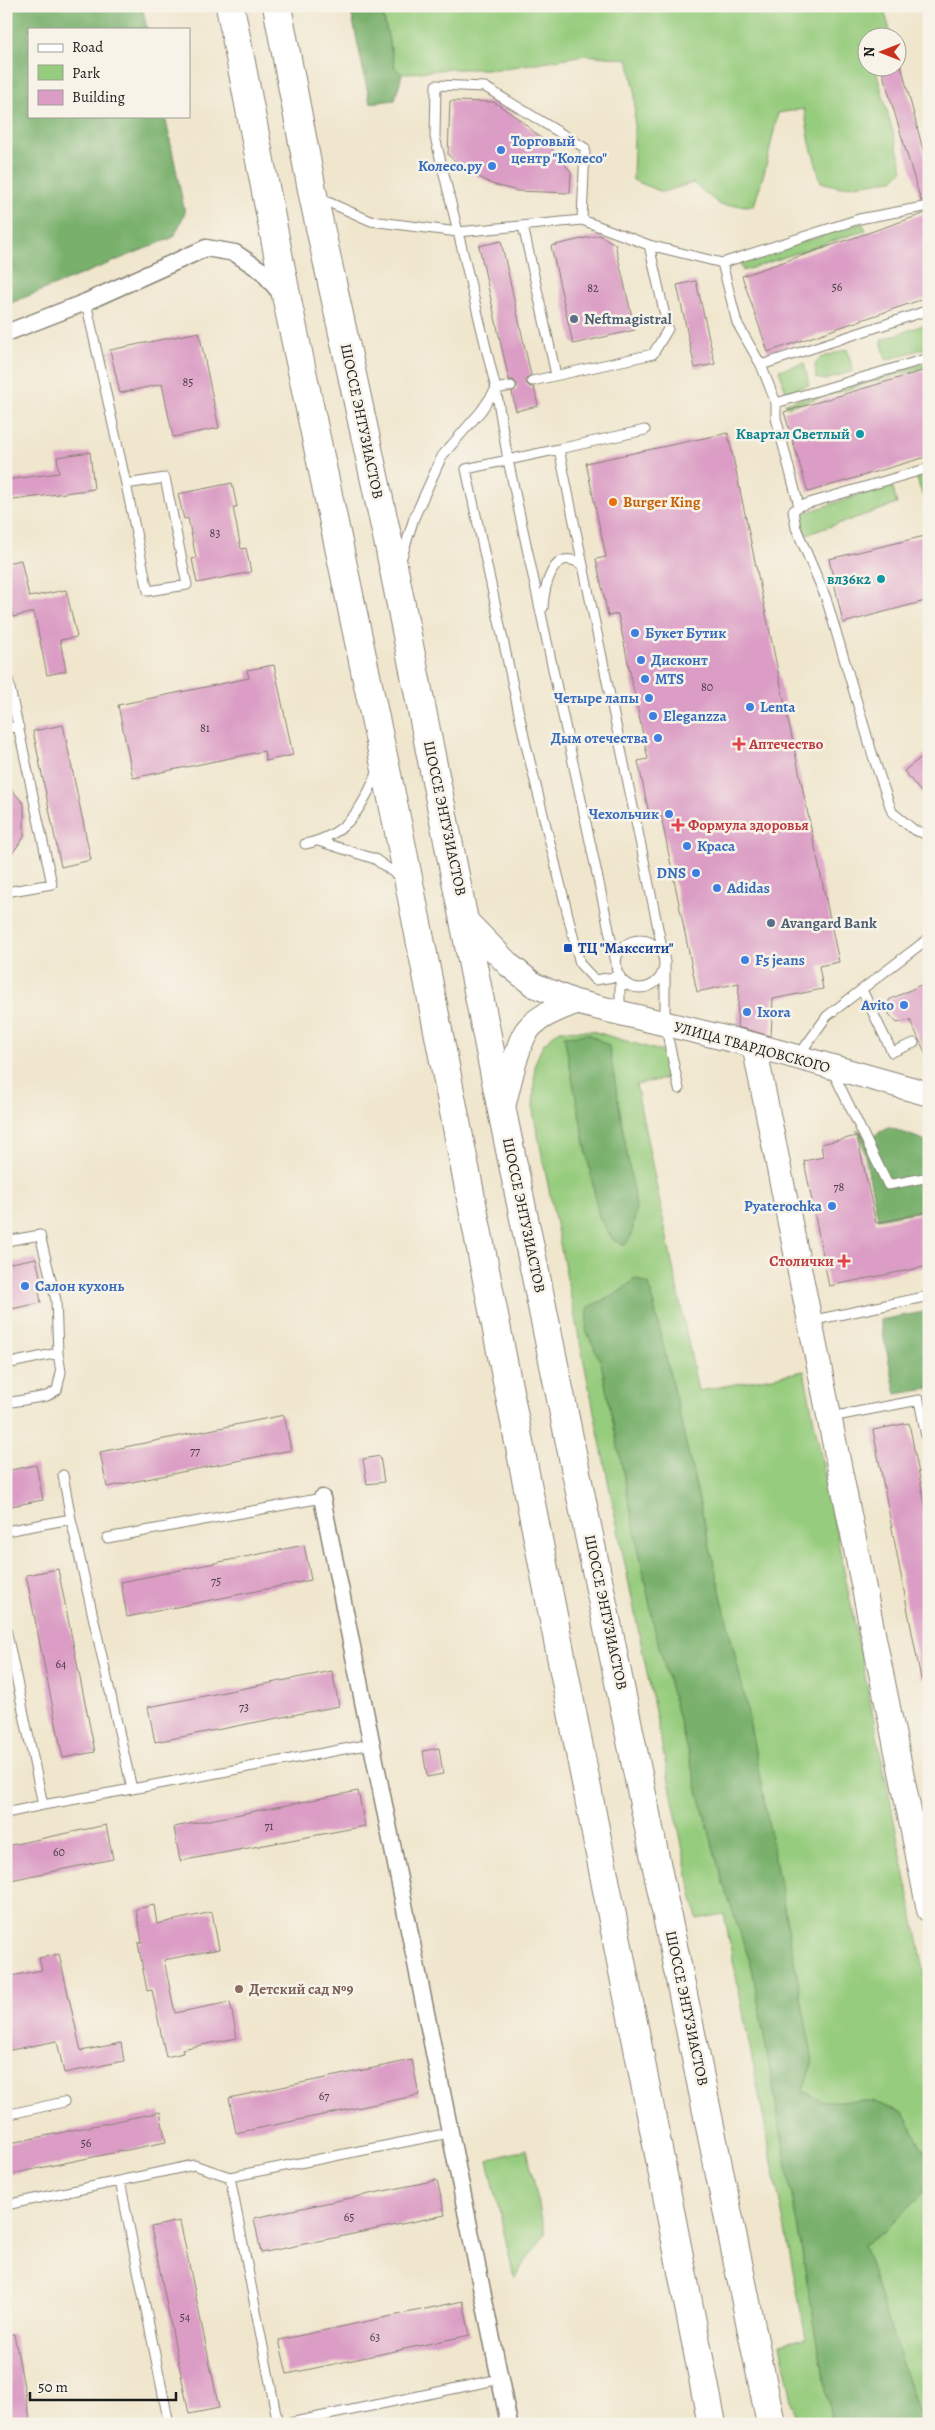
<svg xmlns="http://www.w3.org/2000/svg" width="935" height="2430" font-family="Alegreya,serif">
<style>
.green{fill:#96cc7d;stroke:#59744c}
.forest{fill:#78b06c;stroke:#4a6644}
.building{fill:#db9dc5}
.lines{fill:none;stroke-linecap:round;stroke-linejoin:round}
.lane-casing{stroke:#868174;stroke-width:11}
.street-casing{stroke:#868174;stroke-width:19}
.secondary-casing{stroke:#868174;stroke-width:26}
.highway-casing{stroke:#868174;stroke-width:30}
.lane{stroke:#fff;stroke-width:9}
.street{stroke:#fff;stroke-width:16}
.secondary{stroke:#fff;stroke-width:24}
.highway{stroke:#fff;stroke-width:28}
.shop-dot{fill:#3f7fe0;stroke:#f7f3e8;stroke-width:2}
.service-dot{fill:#5c6f8a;stroke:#f7f3e8;stroke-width:2}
.culture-dot{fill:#0f9aa8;stroke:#f7f3e8;stroke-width:2}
.food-dot{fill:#e8710a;stroke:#f7f3e8;stroke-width:2}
.health-dot{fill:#e0444e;stroke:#f7f3e8;stroke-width:2}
.transit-dot{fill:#1a4fb4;stroke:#f7f3e8;stroke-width:2}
.education-dot{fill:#8d6e63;stroke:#f7f3e8;stroke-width:2}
.labels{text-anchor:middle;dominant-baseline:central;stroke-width:5;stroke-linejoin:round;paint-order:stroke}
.number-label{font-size:12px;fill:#4c3c46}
.shop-label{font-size:15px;font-weight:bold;fill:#366cbe;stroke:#f7f3e8;text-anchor:start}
.service-label{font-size:15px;font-weight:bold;fill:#4e5e75;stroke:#f7f3e8;text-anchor:start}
.street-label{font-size:15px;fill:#1c1c1c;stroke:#f7f3e8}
.culture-label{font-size:15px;font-weight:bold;fill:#0d838f;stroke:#f7f3e8;text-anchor:end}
.food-label{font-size:15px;font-weight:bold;fill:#c56008;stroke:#f7f3e8;text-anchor:start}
.health-label{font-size:15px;font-weight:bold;fill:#be3a42;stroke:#f7f3e8;text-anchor:start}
.transit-label{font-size:15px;font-weight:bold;fill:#164399;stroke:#f7f3e8;text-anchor:start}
.education-label{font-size:15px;font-weight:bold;fill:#785e54;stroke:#f7f3e8;text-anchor:start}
</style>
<rect width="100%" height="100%" fill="#f7f3e8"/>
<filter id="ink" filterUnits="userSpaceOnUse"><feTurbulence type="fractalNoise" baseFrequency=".02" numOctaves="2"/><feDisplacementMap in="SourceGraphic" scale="10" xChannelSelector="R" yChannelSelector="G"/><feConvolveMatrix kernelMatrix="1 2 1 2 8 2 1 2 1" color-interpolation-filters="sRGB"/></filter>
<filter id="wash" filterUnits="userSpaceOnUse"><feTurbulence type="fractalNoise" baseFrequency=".0096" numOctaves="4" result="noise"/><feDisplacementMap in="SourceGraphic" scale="20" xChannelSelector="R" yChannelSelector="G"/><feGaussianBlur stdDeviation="1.12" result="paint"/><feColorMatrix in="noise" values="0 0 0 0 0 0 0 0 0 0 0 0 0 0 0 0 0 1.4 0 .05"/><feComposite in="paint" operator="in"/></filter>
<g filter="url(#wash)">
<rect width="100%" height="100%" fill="#f0e6cd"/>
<path class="green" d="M381 6H883L892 37 868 38V68H879L876 70 903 170 893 180 840 187 821 182 810 143 804 109 778 113 766 166 754 206 720 205 693 183 662 192 633 180 635 91 628 59 585 55 500 69H447L402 74 395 67Z
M862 223 866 230 743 271 740 262Z
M929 323V347L886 360 881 340Z
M847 349 853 371 825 380 816 378 815 364 820 358Z
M929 362V366L787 407 785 403Z
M804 363 809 385 786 392 779 370Z
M929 473V495L923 497 916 476Z
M892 484 897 504 805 535 802 514Z
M560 1030 592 1031 667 1053 672 1077 636 1085 698 1391 804 1371 929 1995V2424H797L780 2344 806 2338 724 1914 697 1919 533 1111 535 1063 544 1043Z
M527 2149 545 2234 514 2278 488 2160Z"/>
<path class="forest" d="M6 6H142L147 29H29V116H165L185 213 174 237 6 305Z
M350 6H381L395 67 402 74 395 100 370 103Z
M589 1034 609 1046 636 1207 632 1235 625 1245 613 1240 599 1217 564 1036Z
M888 1127 929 1142V1209L878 1219 861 1137 856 1130 872 1137Z
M635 1279 649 1284 745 1698 813 2061 803 2091 823 2101H872L903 2113 929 2160 927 2188 889 2228 863 2244 922 2424H832L752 1968 722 1880 655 1631 601 1363 586 1330 588 1307 615 1295Z
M929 1311V1389L896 1394 880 1320Z"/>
<g id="blocks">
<path class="building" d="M901 65 929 173V200L921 201 882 71Z
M450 101 494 102 519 119 549 145 571 172 570 193 517 191 492 184 466 170 448 155Z
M929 212V297L768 352 742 276Z
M599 235 615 244 635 330 573 344 551 246Z
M501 241 531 375 526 379V383L530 387H534L538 406 516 411 512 392 517 388V384L513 380H509L479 246Z
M696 281 715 364 695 368 677 285Z
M199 332 219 428 173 437 162 384 120 393 110 350Z
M929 369V456L808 492 784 412Z
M728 433 839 962 819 966 823 989 773 999 771 1036 737 1027 739 983 697 992 661 816 650 819 638 761 648 759 618 614 608 616 596 559 606 557 586 463Z
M90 452 94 489 6 501V480L59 473 57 457Z
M232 483 237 507H233L241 549 246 548 251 572 197 583 192 559 196 558 188 518 184 519 178 494Z
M929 535V600L843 623 829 559Z
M21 560 29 597 66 590 77 637 60 640 66 671 47 675 34 612 13 617 6 581V563Z
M274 665 293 755 266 761 264 751 133 778 118 705 249 678 247 670Z
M63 725 91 860 61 867 33 731Z
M929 751V802L904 771Z
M6 783 24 804V837L6 862Z
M929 981V1061L910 1020 897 1023 889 1014V1000Z
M857 1136 876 1223 929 1212V1266L829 1286 804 1161 823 1157 821 1144Z
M36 1258 43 1290 39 1291 41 1303 6 1310V1264Z
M284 1415 291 1450 107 1487 100 1452Z
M909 1423 929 1525V1678L921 1679 873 1430Z
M380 1456 384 1482 367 1484 363 1459Z
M36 1465 43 1500 6 1507V1471Z
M304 1545 311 1580 127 1617 121 1582Z
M58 1569 95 1752 63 1758 26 1575Z
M332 1671 339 1706 155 1742 148 1707Z
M439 1748 443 1774 427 1777 423 1751Z
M358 1791 365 1826 180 1861 174 1827Z
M106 1825 113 1859 6 1881V1846Z
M154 1905 157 1924 212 1912 219 1949 164 1960 175 2013 230 2002 237 2038 182 2049 183 2053 166 2057 152 1990 147 1991 138 1943 142 1942 136 1909Z
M59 1954 81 2051 121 2043 124 2061 64 2073 57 2041 6 2051V1977L42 1970 39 1958Z
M412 2060 419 2095 236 2133 229 2098Z
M160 2112 166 2142 6 2175V2144Z
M437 2180 445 2215 261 2253 254 2218Z
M180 2221 219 2408 189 2414 151 2227Z
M463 2301 470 2335 287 2374 279 2340Z
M14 2334 31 2424H6V2335Z"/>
</g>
</g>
<g filter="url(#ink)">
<use href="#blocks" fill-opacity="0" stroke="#868174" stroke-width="1"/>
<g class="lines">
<g class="lane-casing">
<path id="lane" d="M319 198 371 221 458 232 496 389 481 411 442 456 414 518 401 560
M929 206 859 219 722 263 737 323 761 365 929 310
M523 226 556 375
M649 245 722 263
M86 302 126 484 165 478 187 585 148 591 126 484
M929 358 776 403V418L799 506 929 468
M761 365 776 403
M532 381 653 354 668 329 649 245 582 220 458 232 435 137 436 85 485 87 585 148 582 220
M511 386 496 389 508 460 466 469 525 741 580 964 595 980 620 976V1011
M559 449 645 430
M799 506 793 511 796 528 826 598 873 756 892 812 914 830 929 835
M543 608C544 588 553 544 582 565
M6 670 52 884 6 892
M6 728 19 727
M318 841 375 859 401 878
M305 844C349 835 362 807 379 769
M616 964a24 24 0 1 1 48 0a24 24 0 1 1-48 0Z
M617 967 508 460 559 449 665 962V1024L679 1089
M862 990 892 1052 914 1043
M799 1055 827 1016 929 938
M832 1070 888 1185 929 1177
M6 1241 40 1235 56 1300 58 1353 6 1364
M810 1321 929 1296
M6 1403 47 1396 57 1390 61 1372 58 1353
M831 1417 919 1400 929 1452
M63 1475 71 1519
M6 1531 71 1519 132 1789 371 1744
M107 1538 322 1498
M6 1629 43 1805 6 1813
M43 1805 132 1789
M6 2115 64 2102
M230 2177 278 2424
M120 2181 169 2424
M6 2205 194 2165 230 2177 449 2133
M285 2424 500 2379"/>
</g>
<g class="street-casing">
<path id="street" d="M6 333 86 302 206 248 235 253 262 271 282 295
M322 1498 509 2424"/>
</g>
<g class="secondary-casing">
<path id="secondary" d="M466 921 509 965 534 985 575 1002 754 1045 929 1094
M754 1045 929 1910
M502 1111C507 1092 516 1047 526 1032 537 1016 558 1009 575 1002"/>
</g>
<g class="highway-casing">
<path id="highway" d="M230 6 287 300 398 827 712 2424
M277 6 313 195 390 550 502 1111 771 2424"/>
</g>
<use href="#lane" class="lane"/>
<use href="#street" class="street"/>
<use href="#secondary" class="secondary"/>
<use href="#highway" class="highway"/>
</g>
</g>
<g class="shop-dot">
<circle cx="501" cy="150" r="5"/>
<circle cx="492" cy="166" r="5"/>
<circle cx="635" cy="633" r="5"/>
<circle cx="641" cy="660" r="5"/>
<circle cx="645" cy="679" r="5"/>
<circle cx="649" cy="698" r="5"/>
<circle cx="750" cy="707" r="5"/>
<circle cx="653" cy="716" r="5"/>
<circle cx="658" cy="738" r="5"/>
<circle cx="669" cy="814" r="5"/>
<circle cx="687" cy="846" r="5"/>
<circle cx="696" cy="873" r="5"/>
<circle cx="717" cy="888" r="5"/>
<circle cx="745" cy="960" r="5"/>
<circle cx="904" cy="1005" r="5"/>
<circle cx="747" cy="1012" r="5"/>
<circle cx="832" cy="1206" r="5"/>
<circle cx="25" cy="1286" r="5"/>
</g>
<g class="service-dot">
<circle cx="574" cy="319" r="5"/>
<circle cx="771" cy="923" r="5"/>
</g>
<g class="culture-dot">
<circle cx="860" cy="434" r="5"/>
<circle cx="881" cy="579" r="5"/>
</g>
<circle class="food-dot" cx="613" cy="502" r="5"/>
<g class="health-dot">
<path d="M736.5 736.5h5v5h5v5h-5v5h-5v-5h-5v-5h5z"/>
<path d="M675.5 817.5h5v5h5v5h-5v5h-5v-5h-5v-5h5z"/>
<path d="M841.5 1253.5h5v5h5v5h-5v5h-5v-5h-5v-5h5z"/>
</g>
<rect class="transit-dot" x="563" y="943" width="10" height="10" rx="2.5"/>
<circle class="education-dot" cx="239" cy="1989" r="5"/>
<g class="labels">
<g class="number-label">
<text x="837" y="287">56</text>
<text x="593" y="288">82</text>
<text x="188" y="382">85</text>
<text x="215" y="533">83</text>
<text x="707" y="687">80</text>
<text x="205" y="728">81</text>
<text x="839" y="1187">78</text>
<text x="195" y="1451">77</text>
<text x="216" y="1581">75</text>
<text x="61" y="1664">64</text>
<text x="244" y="1707">73</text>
<text x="269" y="1826">71</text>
<text x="59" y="1852">60</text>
<text x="324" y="2096">67</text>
<text x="86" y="2143">56</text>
<text x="349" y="2217">65</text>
<text x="185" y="2317">54</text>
<text x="375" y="2337">63</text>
</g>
<g class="shop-label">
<text x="511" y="141">Торговый<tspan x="511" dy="17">центр "Колесо"</tspan></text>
<text x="482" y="166" text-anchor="end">Колесо.ру</text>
<text x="645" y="633">Букет Бутик</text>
<text x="651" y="660">Дисконт</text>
<text x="655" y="679">MTS</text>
<text x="639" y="698" text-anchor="end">Четыре лапы</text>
<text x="760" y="707">Lenta</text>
<text x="663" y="716">Eleganzza</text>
<text x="648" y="738" text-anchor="end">Дым отечества</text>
<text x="659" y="814" text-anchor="end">Чехольчик</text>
<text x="697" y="846">Краса</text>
<text x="686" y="873" text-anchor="end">DNS</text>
<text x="727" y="888">Adidas</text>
<text x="755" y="960">F5 jeans</text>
<text x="894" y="1005" text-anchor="end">Avito</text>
<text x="757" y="1012">Ixora</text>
<text x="822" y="1206" text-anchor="end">Pyaterochka</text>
<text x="35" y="1286">Салон кухонь</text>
</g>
<g class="service-label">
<text x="584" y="319">Neftmagistral</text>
<text x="781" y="923">Avangard Bank</text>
</g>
<g class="street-label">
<text transform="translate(362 421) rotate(78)">ШОССЕ ЭНТУЗИАСТОВ</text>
<text transform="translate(445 818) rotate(78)">ШОССЕ ЭНТУЗИАСТОВ</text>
<text transform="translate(752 1047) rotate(15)">УЛИЦА ТВАРДОВСКОГО</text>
<text transform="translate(524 1215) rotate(78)">ШОССЕ ЭНТУЗИАСТОВ</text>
<text transform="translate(606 1612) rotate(78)">ШОССЕ ЭНТУЗИАСТОВ</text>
<text transform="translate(687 2008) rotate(78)">ШОССЕ ЭНТУЗИАСТОВ</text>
</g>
<g class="culture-label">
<text x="850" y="434">Квартал Светлый</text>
<text x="871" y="579">вл36к2</text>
</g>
<g class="food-label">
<text x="623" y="502">Burger King</text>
</g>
<g class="health-label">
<text x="749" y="744">Аптечество</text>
<text x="688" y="825">Формула здоровья</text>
<text x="834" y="1261" text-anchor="end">Столички</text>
</g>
<g class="transit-label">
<text x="578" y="948">ТЦ "Макссити"</text>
</g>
<g class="education-label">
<text x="249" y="1989">Детский сад №9</text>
</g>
</g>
<rect width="935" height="2430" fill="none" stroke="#f7f3e8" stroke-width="25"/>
<rect x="28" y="28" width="162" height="90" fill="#f7f3e8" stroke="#9f9d96"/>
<rect x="38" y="44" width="25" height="8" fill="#ffffff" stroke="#9f9d96"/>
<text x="72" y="52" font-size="15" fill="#1c1c1c">Road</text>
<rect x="38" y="65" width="25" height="15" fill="#96cc7d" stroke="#9f9d96"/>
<text x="72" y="78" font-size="15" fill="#1c1c1c">Park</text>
<rect x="38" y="90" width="25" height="15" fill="#db9dc5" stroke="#9f9d96"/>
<text x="72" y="102" font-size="15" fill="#1c1c1c">Building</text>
<g transform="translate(882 52) rotate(270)"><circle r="24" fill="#f7f3e8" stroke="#9f9d96"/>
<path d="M0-4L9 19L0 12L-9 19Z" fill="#c8321e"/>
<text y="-8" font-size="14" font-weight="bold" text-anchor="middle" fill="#1c1c1c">N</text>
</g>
<path d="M30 2392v8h146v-8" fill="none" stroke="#1c1c1c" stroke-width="2.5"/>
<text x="38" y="2392" font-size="15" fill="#1c1c1c" stroke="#f7f3e8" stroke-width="4" paint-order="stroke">50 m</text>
</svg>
